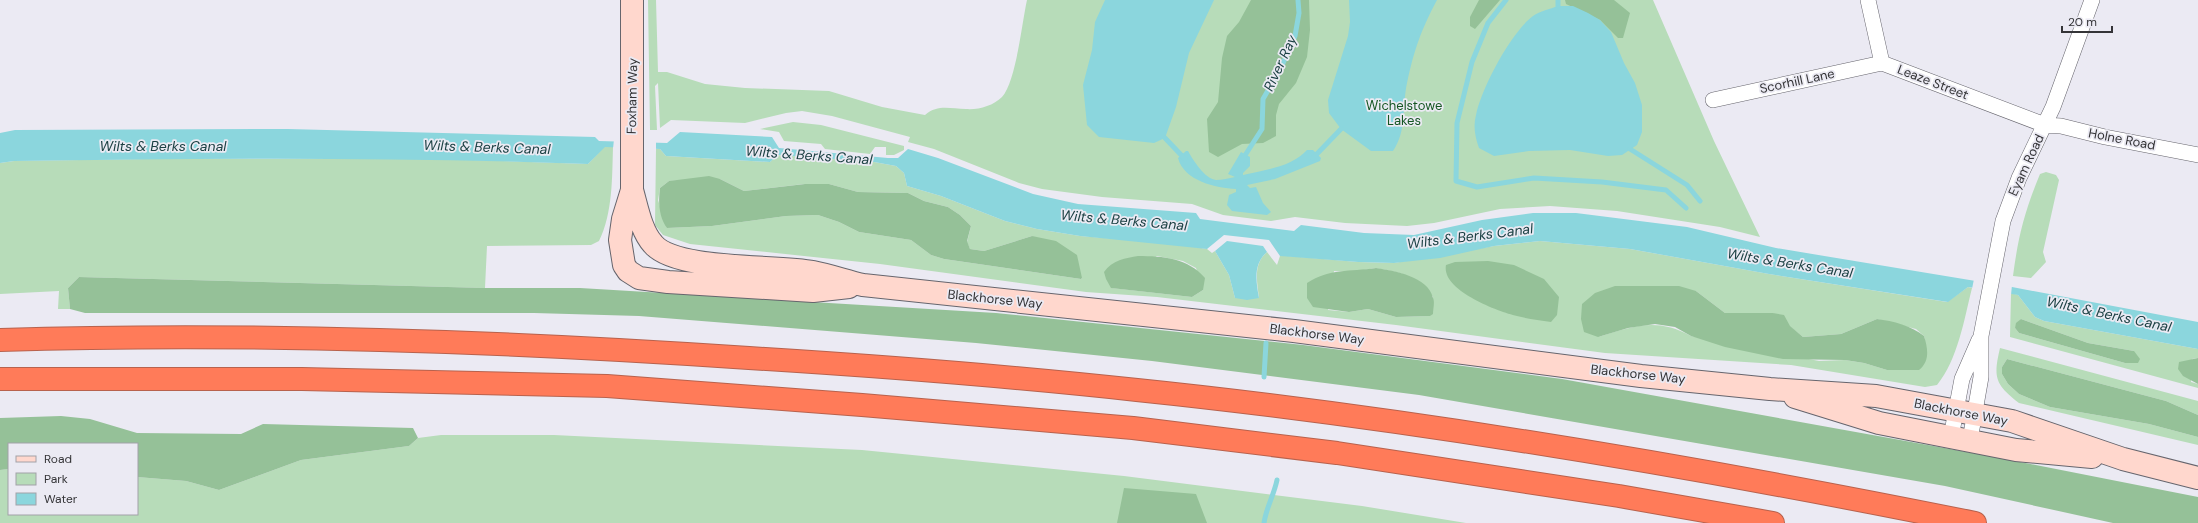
<svg xmlns="http://www.w3.org/2000/svg" width="2198" height="523" font-family="'DM Sans',sans-serif">
<style>
.green{fill:#b7dcb9;fill-rule:evenodd}
.forest{fill:#95c198}
.water{fill:#8bd6dd}
.pier{fill:#ebeaf3}
.lines{fill:none;stroke-linecap:round;stroke-linejoin:round}
.stream{stroke:#8bd6dd;stroke-width:5}
.street-casing{stroke:#66656d;stroke-width:16}
.secondary-casing{stroke:#66656d;stroke-width:24}
.highway-casing{stroke:#b8624d;stroke-width:24}
.street{stroke:#fff;stroke-width:15}
.secondary{stroke:#ffd7cd;stroke-width:22}
.highway{stroke:#ff7b59;stroke-width:22}
.labels{text-anchor:middle;dominant-baseline:central;stroke-width:3.5;stroke-linejoin:round;paint-order:stroke}
.street-label{font-size:13px;fill:#343437;stroke:#ebeaf3}
.park-label{font-size:13px;fill:#155623;stroke:#ebeaf3}
.water-label{font-size:14px;font-style:italic;fill:#1b4043;stroke:#ebeaf3}
</style>
<rect width="100%" height="100%" fill="#ebeaf3"/>
<path class="green" d="M648 0H656L658 72H667L705 84 745 88 829 91 882 107 925 115C938 104 950 109 966 109 978 110 993 106 1002 97 1016 82 1022 22 1027 0H1653L1714 141 1760 237 1720 227 1617 211 1550 206 1500 209 1434 223 1407 226 1345 223 1295 217 1271 221 1223 215 1192 204 1102 197 1042 189 1019 183 934 149 908 142 910 137 832 116 802 111 786 113 745 123 671 120 660 128 658 83 655 86 657 130H650Z
M793 122 821 125 904 146V150L894 155H886V147H875L870 154 825 149 821 144 784 141 779 132 760 129Z
M604 147H613C612 177 613 213 599 241L591 245 487 246 485 288 79 277 68 288 70 309H58L59 291 0 294V163L14 161 146 159H443L588 164Z
M656 149H660L666 156 770 162 777 155 874 162 896 166 904 173 907 186 941 196 1005 221 1037 229 1080 236 1178 244 1207 249 1212 253 1215 251 1229 275 1235 298H1259C1257 281 1253 264 1267 252L1277 265 1280 256H1289L1358 262 1394 263 1494 246 1540 241 1630 249 1769 274 1947 302 1968 287 1972 288C1964 320 1958 359 1937 385L1925 387 1791 365 1605 353 1396 325 1157 297 1086 292 880 264 690 244 663 235 655 225ZM720 179 744 191 804 184H829L858 192 908 193 924 201 948 207 960 215 971 226 967 242 970 249 984 251 1032 236 1082 278 1081 279 944 259 931 255 911 240 859 232 839 222 818 215 786 216 712 226 667 228 658 200 660 188 669 181ZM1157 256 1183 261 1196 268 1203 290 1192 297 1112 288ZM1376 268C1402 273 1417 275 1433 297L1430 316 1396 317 1368 309 1349 312 1328 310 1334 271 1351 272ZM1696 291 1725 313H1773L1803 337 1841 334 1877 319 1916 329 1924 336 1925 340 1887 370 1864 363 1845 360 1819 361 1691 336C1657 317 1633 326 1598 337Z
M2046 172 2056 175 2059 180 2043 252 2046 262 2031 278 2013 276C2018 237 2025 210 2040 174Z
M2011 293 2018 295 2035 317 2044 321 2198 349V358L2192 359 2191 382 2198 384V388L2010 337ZM2021 319 2088 343 2134 351 2125 363 2019 333 2015 328Z
M2000 348 2198 401V415L2166 401 2007 359 2002 367V374L2008 384 2019 394 2050 407 2149 424 2198 437V445L2019 403C1995 384 1993 378 2000 348Z
M441 435H554L862 450 1124 476 1362 506 1466 523H0V470L9 469V514H137V477L186 481 219 490 301 460 409 446 418 438Z"/>
<path class="forest" d="M1251 0H1309L1310 30 1307 57 1296 83 1279 104 1276 115V136L1263 143 1242 144 1218 157 1209 152 1207 119 1218 102 1222 58 1227 36 1239 22Z
M1479 0H1500L1475 29 1470 26V17Z
M1565 0H1614L1630 13 1623 38H1618L1600 20 1566 4Z
M709 176 720 179 744 191 805 184H829L858 192 908 193 924 201 948 207 960 215 971 226 967 241 970 249 984 251 1032 236 1056 241 1077 255 1082 278 1081 279 944 259 931 255 911 240 859 232 839 222 818 215 786 216 712 226 667 228C659 217 658 202 660 188L669 181Z
M1138 256C1163 256 1188 258 1205 278L1203 290 1192 297 1111 288 1106 279 1104 272C1112 260 1126 258 1138 256Z
M1488 261 1514 265 1544 279 1559 297 1557 315 1551 322C1539 320 1528 319 1517 316 1497 311 1441 290 1446 265L1455 262Z
M1376 268C1394 271 1428 276 1433 298 1435 302 1433 309 1433 314L1430 316 1396 317 1368 309 1349 312 1313 307 1307 298V283C1330 268 1349 272 1376 268Z
M79 277 485 288H580L996 313 1303 345 1562 379 2000 458 2198 497V523H2113L1945 486 1419 395 1152 361 976 343 639 316 534 313H85L70 309 68 288Z
M1615 286H1679L1696 291 1725 313H1773L1784 315 1790 326 1803 337 1841 334 1877 319C1893 321 1912 326 1924 336 1928 349 1930 361 1919 370H1887L1864 363 1845 360 1783 359 1725 347 1691 336 1675 327 1655 324 1628 328 1598 337 1584 332 1581 319 1582 304 1595 293Z
M2021 319 2088 343 2134 351 2140 359 2138 363H2125L2019 333 2015 328 2016 323Z
M2198 358V384L2183 376 2178 369 2179 362Z
M2007 359 2166 401 2198 415V437L2149 424 2050 407 2019 394 2008 384 2002 374V367Z
M61 416 90 419 137 433 241 434 263 424 413 428 418 438 409 446 301 460 219 490 186 481 137 477V444H9V469L0 470V418Z
M1124 488 1196 494 1207 523H1117Z"/>
<path class="water" d="M1105 0H1214L1189 53 1176 107 1165 138 1154 143 1099 137 1087 125 1083 85 1092 50 1095 22Z
M1349 0H1437C1421 30 1414 50 1407 83 1402 106 1407 131 1393 151H1371L1341 129 1329 113 1328 100 1348 36 1350 22Z
M1558 6H1573L1588 13 1600 20 1611 32 1624 63 1635 83 1642 105V132L1637 145 1622 155 1608 156 1570 150 1529 151 1494 156 1479 148C1475 137 1473 126 1476 115 1481 89 1511 32 1533 16 1540 11 1550 9 1558 6Z
M288 129 595 137 599 141 667 143 680 132 772 137 779 148 888 158H898L908 149 938 158 1033 194 1078 204 1196 213 1200 219 1294 231 1301 225 1364 233 1414 235 1482 220 1533 213H1576L1687 227 1776 248 2012 287 2198 322V349L2044 321 2035 317 2018 295 1968 287 1948 302 1769 274 1630 249 1540 241 1494 246 1440 258 1394 263 1358 262 1280 256 1269 240 1224 235 1207 249 1080 236 1037 229 1005 221 941 196 907 186 904 173 896 166 874 162 778 155 770 162 666 156 660 149 605 147 588 164C397 157 206 158 14 161L0 163V133L15 130Z
M1307 150H1313L1321 158 1320 161 1275 179 1247 185 1250 188 1256 187 1263 203 1271 212 1267 215 1232 211 1227 205 1229 195 1236 192V189C1216 188 1184 181 1178 158L1186 151H1188C1193 160 1205 179 1216 180 1222 180 1229 178 1235 177L1228 174 1241 152 1250 157V166L1243 173V175C1264 170 1292 167 1307 150Z
M1227 241 1263 246 1267 252C1253 264 1256 281 1259 298L1247 300 1235 298 1229 275 1215 251Z"/>
<path class="pier" d="M614 139 656 140V151L613 149Z
M1974 279 2012 285 2011 295 1972 289Z"/>
<g class="lines">
<path class="stream" d="M1506 0 1488 23 1472 62 1457 123 1456 181 1477 187 1534 178 1602 182 1666 190 1686 208
M1558 0V6
M1165 138 1185 159
M1630 149 1687 185 1700 201
M1313 158 1341 129
M1242 160 1262 129 1263 99 1280 70 1295 36 1299 13 1298 0
M1264 377 1266 343
M1264 523C1266 508 1274 495 1277 480"/>
<g class="street-casing">
<path id="street" d="M1868 0 1882 63
M1713 100 1882 63 2045 125 2061 126 2105 137 2198 155
M1951 437 1962 379 1979 340
M1970 440 1981 377V336L2003 221 2019 178 2053 107 2092 0"/>
</g>
<g class="secondary-casing">
<path id="secondary" d="M632 0V190L623 219 620 240 624 265 628 271 639 278 668 282 813 291 849 287
M632 190C637 207 641 231 653 244 675 271 777 265 813 272 829 275 846 281 863 285L1294 331 1641 376 1770 389 1876 396 2012 421 2123 459 2198 478
M1795 397 1879 423 2016 450 2092 457"/>
</g>
<g class="highway-casing">
<path id="highway" d="M0 340C249 332 500 341 749 358 878 366 1008 376 1137 390 1418 419 1698 467 1975 523
M0 379H302L607 386 862 405 1133 428 1337 453 1619 496 1773 523"/>
</g>
<use href="#street" class="street"/>
<use href="#secondary" class="secondary"/>
<use href="#highway" class="highway"/>
</g>
<g class="labels">
<g class="street-label">
<text transform="translate(1797 81) rotate(-12)">Scorhill Lane</text>
<text transform="translate(1933 82) rotate(21)">Leaze Street</text>
<text transform="translate(632 96) rotate(-89)">Foxham Way</text>
<text transform="translate(2122 139) rotate(11)">Holne Road</text>
<text transform="translate(2026 165) rotate(-65)">Eyam Road</text>
<text transform="translate(995 299) rotate(6)">Blackhorse Way</text>
<text transform="translate(1317 334) rotate(7)">Blackhorse Way</text>
<text transform="translate(1638 374) rotate(6)">Blackhorse Way</text>
<text transform="translate(1961 412) rotate(11)">Blackhorse Way</text>
</g>
<g class="park-label">
<text x="1404" y="105">Wichelstowe<tspan x="1404" dy="15">Lakes</tspan></text>
</g>
<g class="water-label">
<text transform="translate(1280 63) rotate(-65)">River Ray</text>
<text x="163" y="146">Wilts &amp; Berks Canal</text>
<text transform="translate(487 147) rotate(2)">Wilts &amp; Berks Canal</text>
<text transform="translate(809 155) rotate(4)">Wilts &amp; Berks Canal</text>
<text transform="translate(1124 220) rotate(5)">Wilts &amp; Berks Canal</text>
<text transform="translate(1470 236) rotate(-7)">Wilts &amp; Berks Canal</text>
<text transform="translate(1790 263) rotate(9)">Wilts &amp; Berks Canal</text>
<text transform="translate(2109 314) rotate(12)">Wilts &amp; Berks Canal</text>
</g>
</g>
<rect x="8" y="443" width="130" height="72" fill="#ebeaf3" stroke="#a2a1a8"/>
<rect x="16" y="456" width="20" height="6" fill="#ffd7cd" stroke="#a2a1a8"/>
<text x="44" y="463" font-size="12" fill="#343437">Road</text>
<rect x="16" y="473" width="20" height="12" fill="#b7dcb9" stroke="#a2a1a8"/>
<text x="44" y="483" font-size="12" fill="#343437">Park</text>
<rect x="16" y="493" width="20" height="12" fill="#8bd6dd" stroke="#a2a1a8"/>
<text x="44" y="503" font-size="12" fill="#343437">Water</text>
<path d="M2062 26v6h50v-6" fill="none" stroke="#343437" stroke-width="2"/>
<text x="2068" y="26" font-size="12" fill="#343437" stroke="#ebeaf3" stroke-width="3" paint-order="stroke">20 m</text>
</svg>
